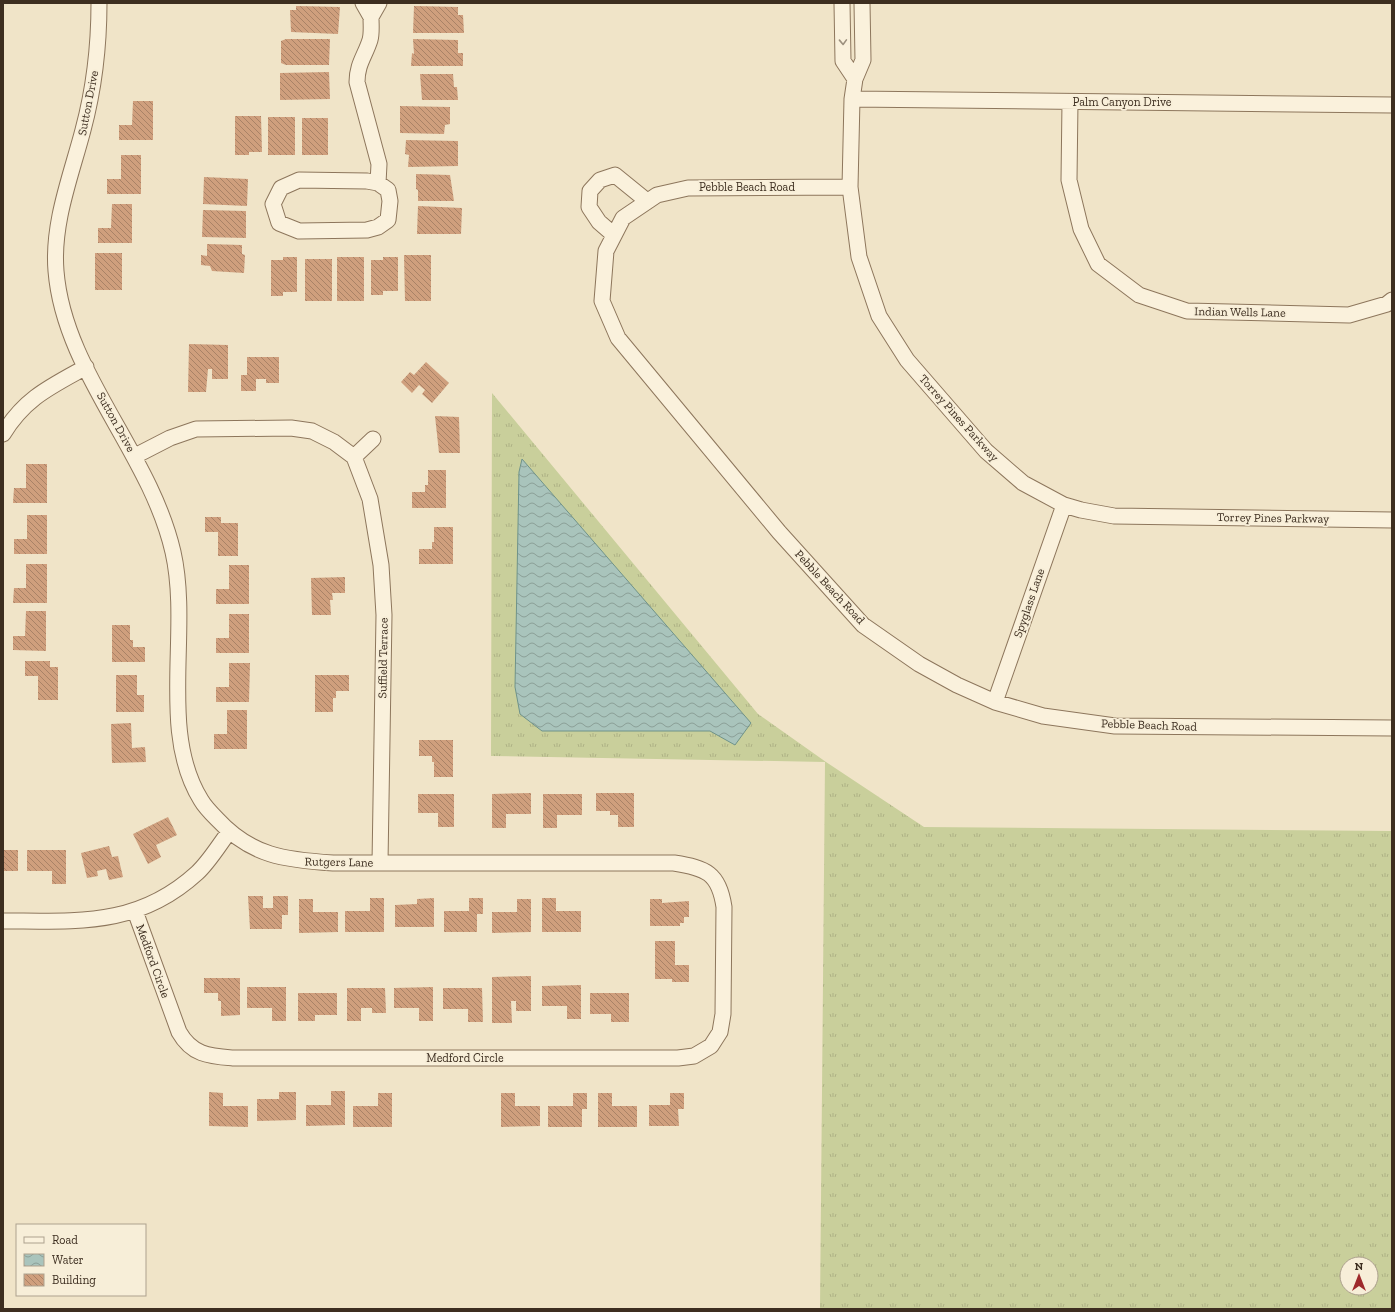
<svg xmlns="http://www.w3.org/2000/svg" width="1395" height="1312" font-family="'Zilla Slab',serif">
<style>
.grass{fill:url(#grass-tufts);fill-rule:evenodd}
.water{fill:url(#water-waves);stroke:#6f938a}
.building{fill:url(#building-back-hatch)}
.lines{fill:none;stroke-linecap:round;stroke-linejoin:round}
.street-casing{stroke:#8d765c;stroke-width:17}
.street{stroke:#faf1dc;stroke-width:15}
.oneway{stroke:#9c907e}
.labels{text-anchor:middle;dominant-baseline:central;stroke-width:3.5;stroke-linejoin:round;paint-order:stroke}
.street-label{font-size:12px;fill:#3d2e20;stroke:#f7eed8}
</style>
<defs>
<pattern id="grass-tufts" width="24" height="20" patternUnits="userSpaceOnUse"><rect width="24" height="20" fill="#c9cf9b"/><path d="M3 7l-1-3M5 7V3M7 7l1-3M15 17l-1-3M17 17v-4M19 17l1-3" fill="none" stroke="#aeb285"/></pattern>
<pattern id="water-waves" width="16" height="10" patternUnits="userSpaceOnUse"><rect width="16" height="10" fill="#a9c4bc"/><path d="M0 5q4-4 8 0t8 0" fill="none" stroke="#8ba098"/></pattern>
<pattern id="building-back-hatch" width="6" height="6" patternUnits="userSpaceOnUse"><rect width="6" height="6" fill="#cf9f7d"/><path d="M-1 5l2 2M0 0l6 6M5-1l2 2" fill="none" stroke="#a98266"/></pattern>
</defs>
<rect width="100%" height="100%" fill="#f0e4c8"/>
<path class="grass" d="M492 393 758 714 826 762 924 827 1392 831V1309H820L825 762 491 756ZM1347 1264H1371V1288H1347Z"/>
<path class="water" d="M522 459 751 723 735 745 710 731H542L520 714 515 687 519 472Z"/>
<path class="building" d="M296 6 340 7 338 34 291 32 290 10H296Z
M414 6 458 7V15H463L464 33H413Z
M286 39H330L329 65H286L281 63V41Z
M413 39 458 40V53H463V66H411L412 53 414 54Z
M329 72 330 99 280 100V73Z
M420 74H453L454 87H457L458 100H422Z
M133 101H153V140H119V125H132Z
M400 106 450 107V124L445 125 444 134 400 133Z
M235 116H261L262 152H249V155H235Z
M268 117H295V155H268Z
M302 118H328V155H302Z
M406 140 458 141V166L408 167 409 155 405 154Z
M121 155H141V194H107V179H121Z
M416 174 450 175 454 201H418V190L416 189Z
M204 177 248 179 247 206 203 204Z
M112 204H132V243H98V228H111Z
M418 206 462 208 461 234H417Z
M203 210 246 211V238L202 237Z
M207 244 242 245V254L245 255 244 273 212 271 210 266 201 265V255L207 256Z
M95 253H122V290H95Z
M404 255H431V301H405Z
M283 257H297V292H283V296H271V260H283Z
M337 257H364V301H337Z
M383 257H398V291H383V295H371V260H383Z
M305 259H332V301H305Z
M189 344 228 345V379H212V369H208L206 392H188Z
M247 357H279V383H266V379H256V391H241V375H247Z
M426 362 449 383 432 403 422 394 425 390 419 385 412 393 401 382 410 372 414 375Z
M435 416 459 417 460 453H439Z
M26 464H47V503H13L14 488H26Z
M428 470H446V508H412V492H425V485H428Z
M27 515H47V554H14V539H27Z
M205 517H221V523H238V556H218V532H205Z
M434 527H453V564H419V549H432V542H434Z
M26 564H47V603H13L14 588H26Z
M229 565H249V604H216V589H229Z
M345 577V593H332L333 600H330L331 615H312L311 578Z
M26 611H46V651L13 650V636H25Z
M229 614H249V653H216V638H229Z
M112 625H130V640H133V647H145V662H112Z
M25 661H50V667H58V700H38V676H25Z
M229 663H250L249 702H216V687H229Z
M116 675H137V695H144V712H116Z
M315 675H349V691H336V698H333V712H315Z
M227 710H247V749H214V734H227Z
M131 723 132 748 145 747 146 762 112 763 111 724Z
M419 740H453V777H434V762H432V756H419Z
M531 793V814H506V828H492V794Z
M596 793H634V827H618V815H610V811H596Z
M418 794H454V827H438V813H418Z
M543 794H582V815H557V828H543Z
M168 817 177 835 156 845 161 857 148 864 133 834Z
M109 846 112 857 118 856 123 877 109 880 106 869 97 871 98 876 87 878 81 853Z
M3 850H18V871H3Z
M27 850H66V884H52V871H27Z
M248 896H263V908H273V896H288V915H282V929H250Z
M370 898H384V932H345V911H370Z
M434 898V927H395V905L417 904V899Z
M469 898H483V914H477V932H444V911H469Z
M542 898H556V911H581V932H542Z
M299 899H313V912H338V932L299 933Z
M517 899H531V932L492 933V912H517Z
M650 899H662V903L689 901V917H684V923H680V926H650Z
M655 941H675V965H689V982H672V979H655Z
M531 976V1011H516V1001H511L512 1023H492V977Z
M204 978H240V1015L221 1016V1001H218V993H204Z
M581 985V1019H567V1006H542V986Z
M247 987H286V1021H272V1008H247Z
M433 987V1021H419V1008H394V988Z
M347 988H385L386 1013H372V1008H361V1021H347Z
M443 988H482L483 1022H468V1009H443Z
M298 993H337V1015H315V1021H298Z
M590 993H629V1022H611V1014H590Z
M331 1091H345V1125L306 1126V1105H331Z
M209 1092 223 1093V1106H248V1127L209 1126Z
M279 1092H296V1120L257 1121V1099H279Z
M378 1093H392V1127H353V1106H378Z
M501 1093H515V1106H540V1126L501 1127Z
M573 1093H587V1109H582V1127H548V1106H573Z
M598 1093H612V1106H637V1127H598Z
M670 1093H684V1109H678L679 1126H649V1105H670Z"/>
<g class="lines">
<g class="street-casing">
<path id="street" d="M99 3C99 45 94 89 83 130 71 176 52 223 56 271 64 372 150 452 173 552 191 631 158 731 201 800 205 807 211 813 217 819 251 856 285 860 333 863H674C706 868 719 873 724 907L723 1014 720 1032 711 1046 694 1056 678 1058H233C209 1056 192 1055 179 1032L135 911
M363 3 371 17 379 3
M842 3 843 61 855 79 863 60 862 3
M371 17C371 25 372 33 370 40 365 56 357 64 357 82L379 164 378 183
M855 79 852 99 850 187 859 257 879 316 907 360 986 451 1023 483 1064 505 1081 510 1114 516 1392 520
M852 99 1392 105
M1070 102 1069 180 1081 229 1098 264 1139 295 1187 311 1349 315 1387 304 1392 300
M299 180 367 181 378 183 388 190 390 201 388 220 378 227 367 230 299 231 279 223 273 204 281 188Z
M850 187 688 188 657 195 623 218 606 251 602 301 618 338 779 532 863 625 919 664 957 685 995 702 1043 716 1115 726 1392 728
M614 235 599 222 589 207 590 191 600 180 615 175 647 201
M3 434C25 398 50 387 86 367
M135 456 170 438 196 429 291 428 312 431 334 442 354 457 370 499 381 565 384 615 380 863
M354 457 373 439
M995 702 1064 505
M3 921C78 921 138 927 197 873 209 862 219 845 229 832"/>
</g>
<use href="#street" class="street"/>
</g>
<defs><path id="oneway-chevron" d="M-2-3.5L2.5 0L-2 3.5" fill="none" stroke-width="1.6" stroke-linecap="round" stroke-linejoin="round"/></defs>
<use class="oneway" href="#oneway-chevron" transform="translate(843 42) rotate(88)"/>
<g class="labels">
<g class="street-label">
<text x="1122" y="102">Palm Canyon Drive</text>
<text transform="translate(88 103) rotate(-79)">Sutton Drive</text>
<text x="747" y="187">Pebble Beach Road</text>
<text transform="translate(1240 312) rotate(1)">Indian Wells Lane</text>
<text transform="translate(959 418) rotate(48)">Torrey Pines Parkway</text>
<text transform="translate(116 422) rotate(61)">Sutton Drive</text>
<text transform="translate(1273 518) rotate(1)">Torrey Pines Parkway</text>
<text transform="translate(830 587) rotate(47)">Pebble Beach Road</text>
<text transform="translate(1029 603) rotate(-71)">Spyglass Lane</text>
<text transform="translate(383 658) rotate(-89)">Suffield Terrace</text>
<text transform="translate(1149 725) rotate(2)">Pebble Beach Road</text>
<text transform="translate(339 862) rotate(1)">Rutgers Lane</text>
<text transform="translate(153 961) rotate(70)">Medford Circle</text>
<text x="465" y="1058">Medford Circle</text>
</g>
</g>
<rect width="1395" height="1312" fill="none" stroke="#3d2e20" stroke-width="8"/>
<rect x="16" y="1224" width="130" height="72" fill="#f7eed8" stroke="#ada18e"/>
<rect x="24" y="1237" width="20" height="6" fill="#faf1dc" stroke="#ada18e"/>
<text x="52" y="1244" font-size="12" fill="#3d2e20">Road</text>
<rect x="24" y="1254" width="20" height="12" fill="url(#water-waves)" stroke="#ada18e"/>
<text x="52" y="1264" font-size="12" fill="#3d2e20">Water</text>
<rect x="24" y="1274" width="20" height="12" fill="url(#building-back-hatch)" stroke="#ada18e"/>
<text x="52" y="1284" font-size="12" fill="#3d2e20">Building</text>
<g transform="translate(1359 1276)"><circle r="19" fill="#f7eed8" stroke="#ada18e"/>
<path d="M0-3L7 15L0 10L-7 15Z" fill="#9e2a2b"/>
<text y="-6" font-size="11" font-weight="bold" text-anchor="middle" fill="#3d2e20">N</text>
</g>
</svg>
